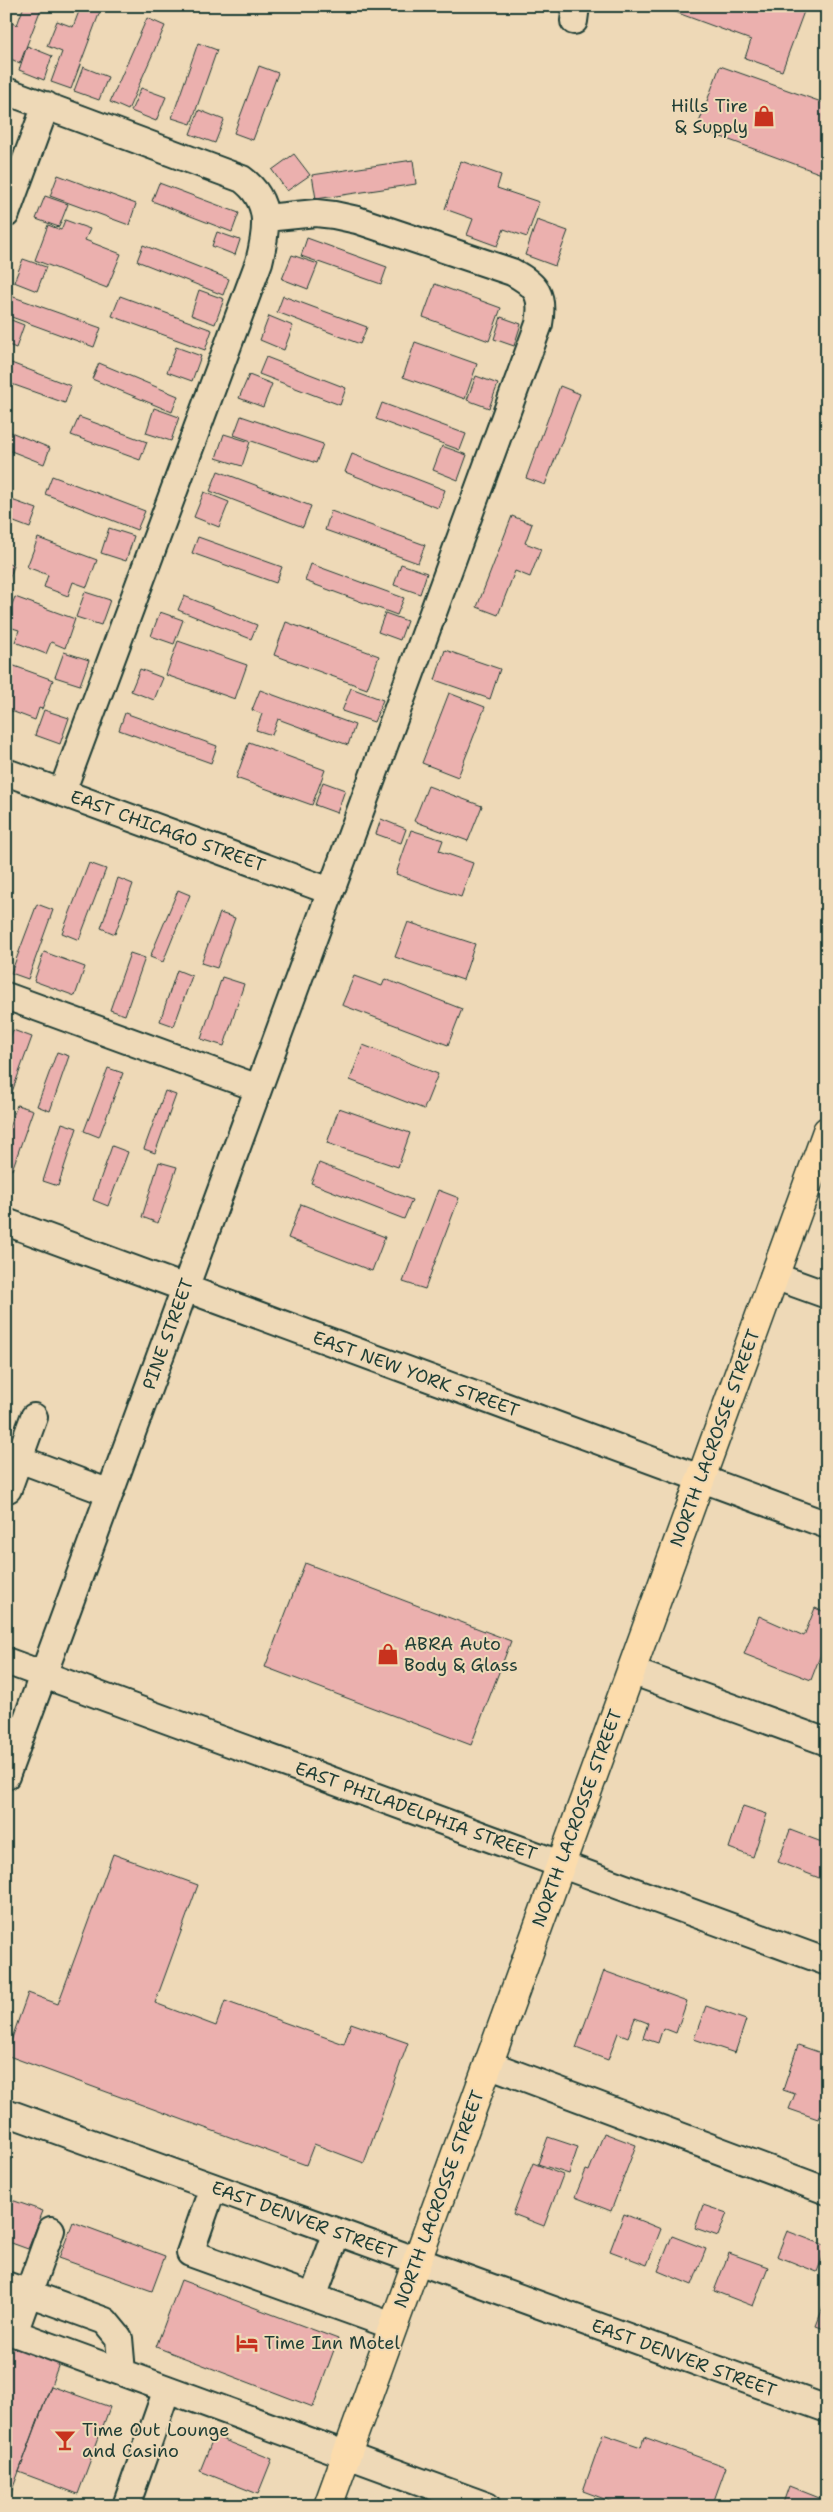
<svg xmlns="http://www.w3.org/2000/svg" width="833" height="2512" font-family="'Shantell Sans',sans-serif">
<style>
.building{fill:#ebb0ae;stroke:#1f3d34}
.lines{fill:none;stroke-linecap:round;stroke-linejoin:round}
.minor-casing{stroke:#1f3d34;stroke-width:30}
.major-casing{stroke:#1f3d34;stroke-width:31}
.minor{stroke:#eed9b7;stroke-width:26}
.major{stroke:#fcdcac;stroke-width:28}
.labels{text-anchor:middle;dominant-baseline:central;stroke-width:4;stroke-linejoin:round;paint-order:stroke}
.poi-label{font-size:18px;fill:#1f3d34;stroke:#eed9b7;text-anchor:start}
.street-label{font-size:18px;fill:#1f3d34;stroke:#eed9b7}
</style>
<rect width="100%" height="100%" fill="#eed9b7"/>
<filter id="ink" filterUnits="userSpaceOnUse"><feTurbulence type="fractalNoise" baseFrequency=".02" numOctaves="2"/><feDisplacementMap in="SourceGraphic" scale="10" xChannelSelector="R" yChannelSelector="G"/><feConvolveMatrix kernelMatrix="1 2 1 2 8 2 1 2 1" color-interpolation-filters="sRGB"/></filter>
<g filter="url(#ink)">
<path class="building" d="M24 6H42L20 63 6 57V21L17 25Z
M81 6H102L71 89 51 82 62 52 47 46 57 21 73 27Z
M659 6H806L782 71 745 58 751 40Z
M147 18 165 26 128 110 110 102Z
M198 43 217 50 191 124 172 118Z
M27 46 52 56 44 80 19 70Z
M259 66 278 73 253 140 234 133Z
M720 66 827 104V176L697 128Z
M83 67 108 77 99 100 74 91Z
M141 88 166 97 156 121 131 111Z
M199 110 224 120 215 143 190 134Z
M294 154 310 175 287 191 272 170Z
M413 160 416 184 316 199 312 175Z
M461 161 501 175 497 188 539 202 527 237 504 229 497 246 467 235 473 219 445 209Z
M58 175 136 204 129 225 50 196Z
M159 183 239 213 232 232 152 201Z
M45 196 68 204 59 227 36 219Z
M65 220 90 229 85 240 121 254 107 288 35 260 48 225 61 230Z
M537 220 568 231 555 266 525 255Z
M217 232 240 240 235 255 212 246Z
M307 238 387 267 381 284 301 256Z
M143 245 229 279 223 295 137 261Z
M292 255 318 264 308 289 282 279Z
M23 259 46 267 37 291 14 282Z
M435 284 501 308 489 341 423 317Z
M199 290 224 299 215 324 191 315Z
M8 295 101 328 94 347 6 315Z
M120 296 212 330 205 350 112 316Z
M283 296 367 327 360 344 277 312Z
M269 316 293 326 284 350 260 340Z
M501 317 521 324 514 346 494 339Z
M6 318 24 325 16 348 6 344Z
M415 342 477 364 465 399 403 377Z
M176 347 201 356 192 381 167 372Z
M266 357 346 388 340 405 259 374Z
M6 361 71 386 65 403 6 382Z
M99 363 178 396 172 412 92 379Z
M249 375 272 384 263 407 239 398Z
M476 376 498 384 489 408 467 400Z
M560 386 580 394 545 485 526 478Z
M382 403 466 434 460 450 376 419Z
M154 408 179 417 171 441 146 433Z
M241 416 323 444 316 463 234 435Z
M79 417 147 442 140 460 71 435Z
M6 430 50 448 44 464 6 449Z
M224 434 250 442 242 466 216 458Z
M442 446 467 455 458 480 433 470Z
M352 454 445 490 438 508 345 472Z
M218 471 311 506 303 527 210 491Z
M52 476 145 511 137 530 45 494Z
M204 492 229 502 219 527 194 517Z
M6 498 37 509 30 528 6 519Z
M331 511 425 545 418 563 325 530Z
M512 516 532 524 525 543 541 549 530 577 515 571 498 615 477 607Z
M109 528 134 536 126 561 101 553Z
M198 537 282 567 276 583 192 553Z
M38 538 97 560 87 587 73 582 68 596 44 587 48 575 27 567Z
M6 563 14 566 8 582 6 581Z
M311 564 404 598 397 615 305 581Z
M401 564 427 573 420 594 394 585Z
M85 592 110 600 101 625 76 617Z
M184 596 257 625 251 639 178 610Z
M15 597 75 619 65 648 51 642 46 654 15 642 19 630 6 626V619Z
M160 612 183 620 174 644 151 636Z
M385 613 407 621 400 640 378 632Z
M286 622 379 656 367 689 274 655Z
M178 641 247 665 235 699 166 675Z
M445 650 500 669 490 699 435 680Z
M64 652 89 660 80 685 55 677Z
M6 663 53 680 42 709 39 708 35 720 6 709Z
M140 669 163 678 154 700 131 691Z
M351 688 383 700 374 722 342 711Z
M260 690 355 725 348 745 278 719 272 735 256 730 262 714 252 710Z
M449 693 485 707 458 777 422 763Z
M44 710 69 718 60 744 35 735Z
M125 713 217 746 211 763 119 730Z
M249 742 325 770 312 805 236 778Z
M323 782 345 790 337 813 315 805Z
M428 786 482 806 468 841 414 821Z
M381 819 406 829 401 843 376 834Z
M411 830 443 840 439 851 473 863 461 897 396 874Z
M89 863 106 869 79 940 62 933Z
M118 878 133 884 115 934 101 928Z
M178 890 190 895 163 962 150 957Z
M37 904 53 910 28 979 11 973Z
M220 913 235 918 217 968 201 963Z
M408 922 475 944 463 980 395 957Z
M44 952 85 967 75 996 34 981Z
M130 953 145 958 125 1015 110 1010Z
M177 970 192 976 174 1026 160 1021Z
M354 976 382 986 385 979 462 1009 448 1045 342 1005Z
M222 977 244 984 224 1046 201 1039Z
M13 1030 32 1037 9 1100 6 1099V1050Z
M363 1045 438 1074 424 1109 350 1080Z
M57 1052 69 1056 50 1111 37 1106Z
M108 1068 123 1073 99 1137 84 1131Z
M165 1091 176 1095 155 1153 144 1149Z
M17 1105 33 1110 12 1170 6 1168V1136Z
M339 1108 410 1133 398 1167 327 1143Z
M62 1123 77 1128 58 1186 43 1181Z
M112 1146 128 1152 108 1206 93 1200Z
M159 1162 177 1167 158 1223 142 1217Z
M319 1163 412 1200 404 1219 311 1183Z
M438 1190 459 1198 425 1289 403 1282Z
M301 1204 385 1237 372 1271 288 1238Z
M305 1563 511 1641 471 1745 265 1667Z
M815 1608 827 1613V1647L824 1646 811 1680 744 1654 759 1616 804 1636Z
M743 1806 767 1814 753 1857 729 1848Z
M790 1830 827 1844V1881L778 1862Z
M113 1854 198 1885 155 2003 216 2026 225 2001 344 2044 351 2023 408 2043 364 2163 314 2144 306 2165 6 2055 28 1993 58 2004Z
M604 1971 687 2001 676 2033 663 2028 658 2043 643 2038 648 2023 635 2018 628 2037 618 2033 608 2060 576 2048Z
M706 2006 746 2020 735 2053 694 2039Z
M798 2045 827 2055V2070L823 2083 827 2084V2093L818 2119 789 2109 795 2094 783 2090Z
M604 2133 636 2145 611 2211 575 2197 586 2170 589 2171Z
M548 2137 578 2147 569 2174 538 2164Z
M533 2163 563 2175 544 2226 513 2214Z
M6 2198 43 2211 28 2249 6 2241Z
M703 2205 727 2213 718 2236 695 2228Z
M624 2214 661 2229 647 2265 610 2251Z
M73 2222 165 2256 152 2291 59 2258Z
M787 2231 827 2246 817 2272 777 2256Z
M672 2236 706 2249 692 2285 658 2271Z
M729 2253 768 2267 753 2306 714 2291Z
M181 2280 338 2339 313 2407 156 2347Z
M827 2297V2330L816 2326Z
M6 2342 60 2361 8 2501H6Z
M51 2386 110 2407 78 2494 19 2472Z
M603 2434 641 2447 644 2437 726 2467 712 2506H623L583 2491Z
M214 2436 272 2459 258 2494 200 2471Z
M789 2486 827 2501V2506H782Z"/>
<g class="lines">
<g class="minor-casing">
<path id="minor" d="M574 21 576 6
M6 91 242 179C272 201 267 230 259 262L62 792
M6 214 46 105
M6 772 330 891
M6 996 258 1088
M6 1222 827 1525
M774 1276 827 1295
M19 1459 110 1493
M8 1489 34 1417
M6 1661 827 1962
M631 1671 827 1742
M6 1776 539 324C544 295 537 285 512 272L357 220 334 215 316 213 266 218
M488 2064 827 2191
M6 2112 827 2409
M213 2187 190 2253 393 2326
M6 2285 105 2321 119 2338 122 2372
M313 2297 337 2232
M6 2330 487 2506
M14 2333 51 2230
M126 2506 167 2389"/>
</g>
<g class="major-casing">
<path id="major" d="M328 2506 827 1131"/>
</g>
<use href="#minor" class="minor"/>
<use href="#major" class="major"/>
</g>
</g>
<defs>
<g id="shop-bare" transform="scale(1.725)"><path d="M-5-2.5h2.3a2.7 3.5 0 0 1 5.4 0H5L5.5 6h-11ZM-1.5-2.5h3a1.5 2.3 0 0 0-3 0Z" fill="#c8321e" stroke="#eed9b7" stroke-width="2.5" paint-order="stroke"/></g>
<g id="hotel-bare" transform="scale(1.725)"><path d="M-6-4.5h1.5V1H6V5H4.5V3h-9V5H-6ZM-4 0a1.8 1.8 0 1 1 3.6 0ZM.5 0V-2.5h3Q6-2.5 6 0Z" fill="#c8321e" stroke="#eed9b7" stroke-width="2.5" paint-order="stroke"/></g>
<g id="bar-bare" transform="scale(1.725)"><path d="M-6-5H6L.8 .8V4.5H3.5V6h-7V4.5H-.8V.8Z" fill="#c8321e" stroke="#eed9b7" stroke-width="2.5" paint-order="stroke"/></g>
</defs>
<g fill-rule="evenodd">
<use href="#shop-bare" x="764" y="116"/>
<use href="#shop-bare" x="388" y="1654"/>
<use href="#hotel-bare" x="247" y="2343"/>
<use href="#bar-bare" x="65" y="2440"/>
</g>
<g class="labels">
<g class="poi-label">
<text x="748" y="106" text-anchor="end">Hills Tire<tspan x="748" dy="21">&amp; Supply</tspan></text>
<text x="404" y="1644">ABRA Auto<tspan x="404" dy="21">Body &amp; Glass</tspan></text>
<text x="264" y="2343">Time Inn Motel</text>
<text x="82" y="2430">Time Out Lounge<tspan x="82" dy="21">and Casino</tspan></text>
</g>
<g class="street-label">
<text transform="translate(168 831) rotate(20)">EAST CHICAGO STREET</text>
<text transform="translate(168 1334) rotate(-70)">PINE STREET</text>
<text transform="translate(416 1374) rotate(20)">EAST NEW YORK STREET</text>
<text transform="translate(715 1438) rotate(-70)">NORTH LACROSSE STREET</text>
<text transform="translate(416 1811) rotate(20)">EAST PHILADELPHIA STREET</text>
<text transform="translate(577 1818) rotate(-70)">NORTH LACROSSE STREET</text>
<text transform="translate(439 2199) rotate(-70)">NORTH LACROSSE STREET</text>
<text transform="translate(304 2220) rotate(20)">EAST DENVER STREET</text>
<text transform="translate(684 2358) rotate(20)">EAST DENVER STREET</text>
</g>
</g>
<rect width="833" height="2512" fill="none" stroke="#eed9b7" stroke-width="25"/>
<rect x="12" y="12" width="808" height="2487" fill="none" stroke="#1f3d34" stroke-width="2" filter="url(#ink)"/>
</svg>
